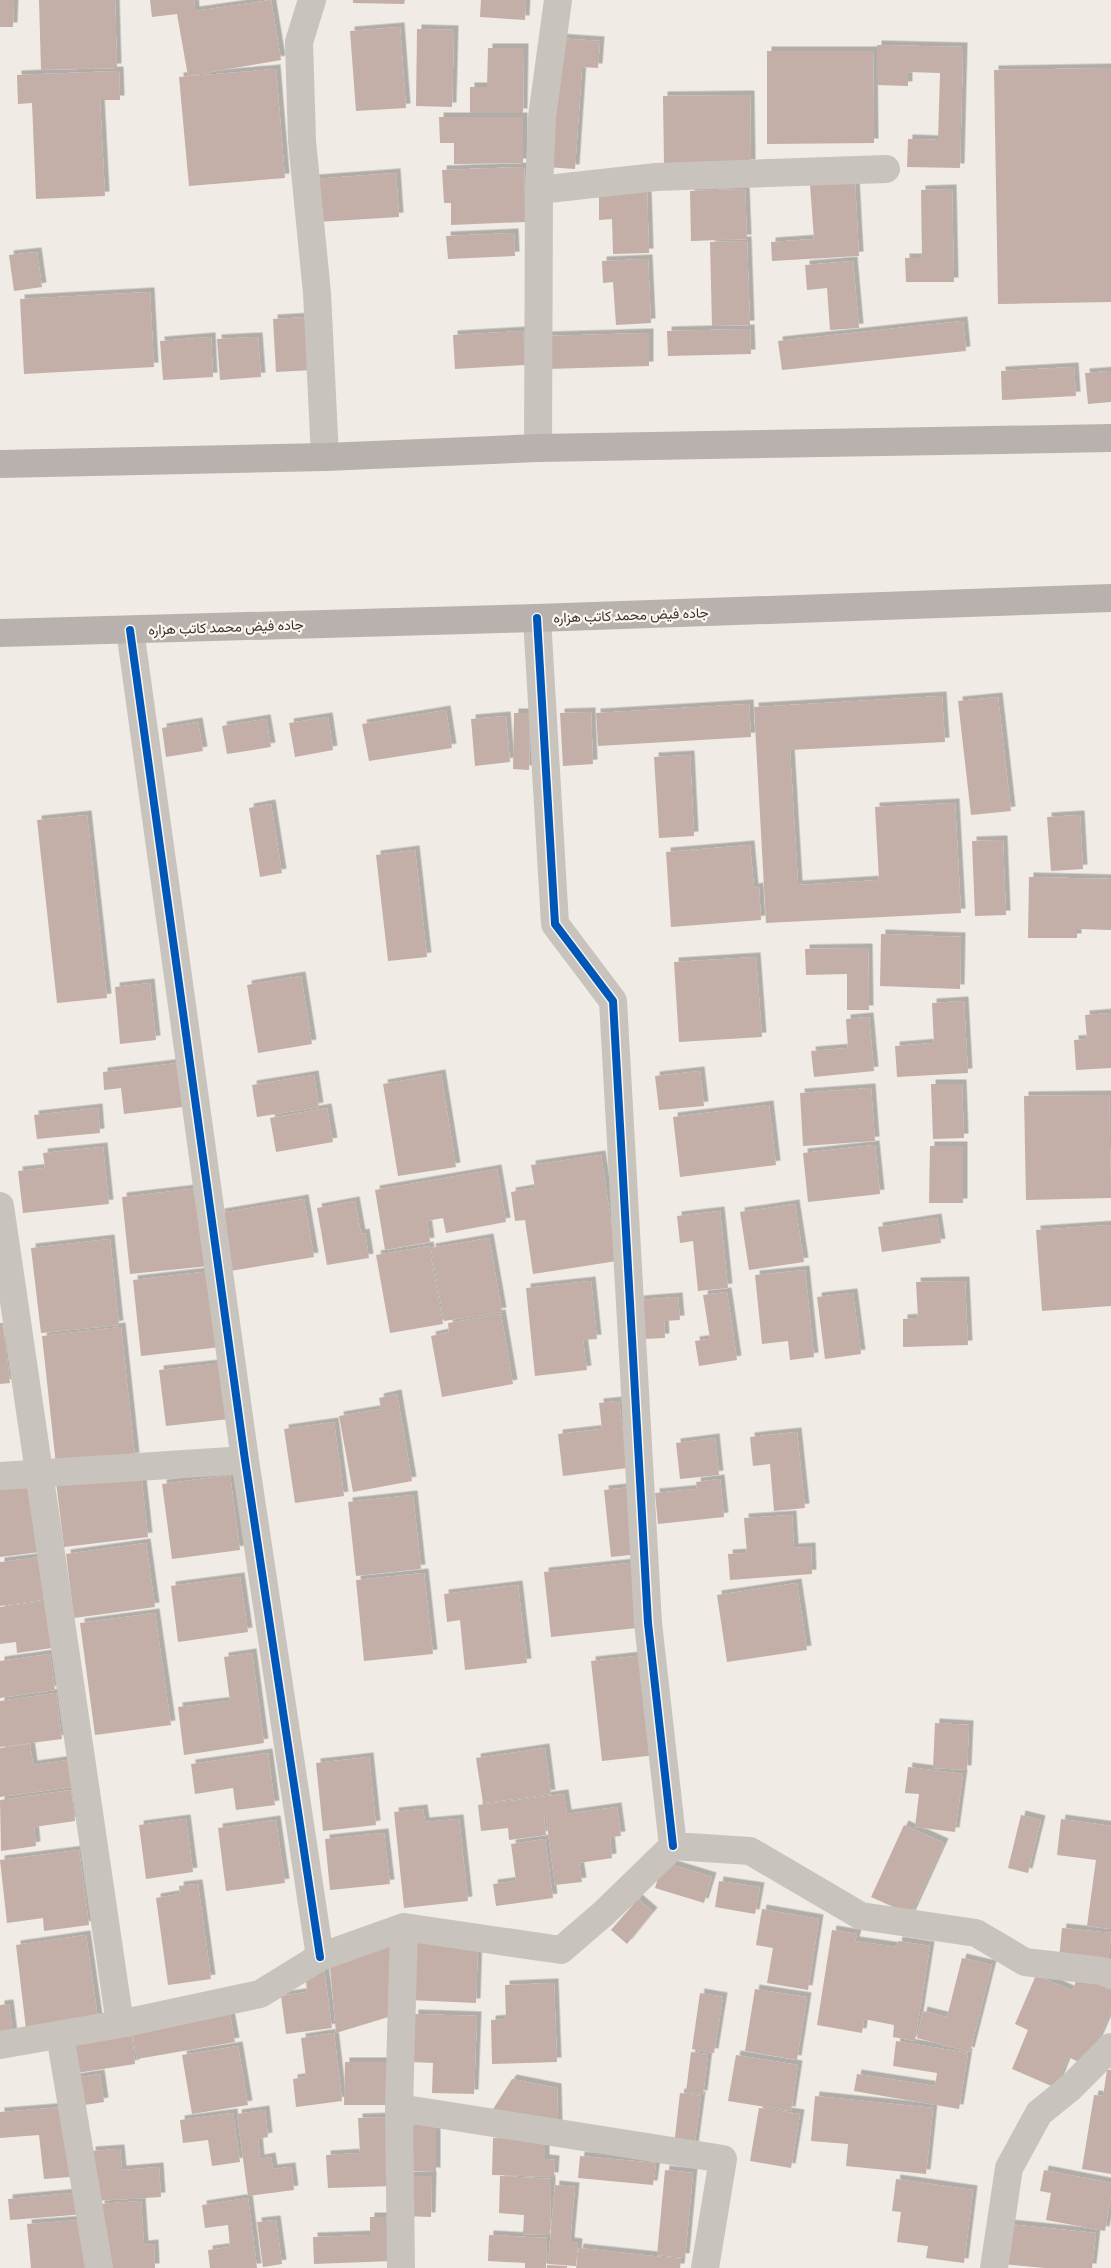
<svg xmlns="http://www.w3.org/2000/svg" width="1111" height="2268" font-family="'Roboto Condensed',Vazirmatn,sans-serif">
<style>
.building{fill:#c3afa7;filter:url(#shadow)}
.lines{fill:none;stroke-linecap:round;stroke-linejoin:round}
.street{stroke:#c9c3be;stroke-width:28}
.primary{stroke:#b8b1ad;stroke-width:28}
.cycleway-casing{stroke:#fbf5ee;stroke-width:11}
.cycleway{stroke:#0057b8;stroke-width:8}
.labels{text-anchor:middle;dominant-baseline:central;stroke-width:4.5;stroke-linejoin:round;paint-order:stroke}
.street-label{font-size:14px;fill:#3b302b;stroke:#fbf5ee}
</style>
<defs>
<filter id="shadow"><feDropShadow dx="4.5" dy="-4.5" stdDeviation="0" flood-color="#0004"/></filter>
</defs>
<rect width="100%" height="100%" fill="#f0ebe5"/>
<path class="building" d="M0 0H14L13 27H0Z
M39 0H115L117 68 41 70Z
M150 0H194L195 11 271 0 281 60 188 76 177 14 152 17Z
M353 0H405L404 4 353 3Z
M481 0H526L525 20 480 17Z
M400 27 406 108 356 111 350 31Z
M417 29 454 30 452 107 416 106Z
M556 38 600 41 598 68 582 67 575 169 546 167Z
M877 45 963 47 960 168 907 167 908 139 938 140 940 73 908 72V86L877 85Z
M488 48H524L523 113H470V87H487Z
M767 51H873L874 143 767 144Z
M1111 68V302L998 304 994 70Z
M276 69 285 178 189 186 179 77Z
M119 71 120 100H100L105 196 36 199 32 103 18 104 17 75Z
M750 95 751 164 664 165 663 96Z
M439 117H523V163L454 164V143H440Z
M524 167 525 222 451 225V203H444L442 170Z
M396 173 399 217 317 222 314 179Z
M855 182 859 256 772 261 771 242 814 239 810 185Z
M745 189 747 239 691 241 690 191Z
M952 189 954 282H906L905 258H922L921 190Z
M647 191 649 253 613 254 612 219 599 220V192Z
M514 233 515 256 448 259 446 236Z
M747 241 750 325 712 326 710 242Z
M37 252 42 287 14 291 9 255Z
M648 259 651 323 616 325 613 282 603 283 602 261Z
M853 261 859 328 830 330 827 288 807 290 805 265Z
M150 292 154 367 24 374 20 299Z
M309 317 313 370 276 372 273 319Z
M963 321 966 351 782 370 778 341Z
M750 329 751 354 668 356 667 331Z
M523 331 525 365 455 369 453 335Z
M649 333V366L547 369 546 336Z
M211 337 213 377 163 380 160 341Z
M258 337 261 377 220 380 217 339Z
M1074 367 1076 396 1002 400 1001 371Z
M1111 371V402L1088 404 1085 373Z
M942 696 945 742 790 750 798 885 879 880 875 807 955 803 961 913 766 923 754 707Z
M998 697 1011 811 971 815 958 701Z
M749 704 751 737 598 746 596 713Z
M446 710 452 748 369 761 362 724Z
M591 712 593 764 563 766 560 713Z
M514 713H530L529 770 513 769Z
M506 716 510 762 475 766 471 719Z
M328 717 333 750 295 757 289 723Z
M266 719 271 747 227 754 222 726Z
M198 722 203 751 166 757 162 728Z
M690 755 694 836 659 838 654 757Z
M271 804 282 873 260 877 249 808Z
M87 815 107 998 57 1003 37 820Z
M1080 815 1083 869 1051 871 1047 817Z
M1003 840 1006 915 975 916 972 841Z
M750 845 754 888 759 887 761 920 671 927 666 852Z
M415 850 427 957 388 961 376 855Z
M1029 877 1111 879V930L1077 929V938H1028Z
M881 934 961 937 960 989 880 986Z
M868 948 869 1010H847V974L806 975 805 949Z
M756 957 762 1037 679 1042 674 962Z
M301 976 312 1044 258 1053 247 985Z
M150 983 156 1040 120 1044 115 987Z
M964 1001 968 1073 897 1077 895 1046 934 1043 932 1003Z
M1111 1013V1068L1076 1070 1074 1040 1087 1039 1085 1015Z
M869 1017 874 1071 814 1077 811 1051 848 1048 846 1019Z
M178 1063 183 1107 124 1114 121 1088 104 1090 103 1072Z
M700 1071 704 1106 659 1110 655 1076Z
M441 1074 456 1167 398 1176 383 1084Z
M314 1075 319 1107 257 1117 252 1085Z
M931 1084H962L964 1138 933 1139Z
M871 1088 875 1141 803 1146 800 1093Z
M1109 1095 1111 1198 1026 1200 1024 1096Z
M769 1105 776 1165 680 1177 673 1117Z
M98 1108 100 1133 37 1139 34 1115Z
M327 1108 333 1142 276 1152 270 1118Z
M875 1145 880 1194 808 1202 803 1153Z
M930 1146H963V1203H929Z
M103 1147 109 1204 23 1213 18 1171 45 1168 43 1153Z
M601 1155 617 1261 533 1274 525 1220 515 1221 511 1192 535 1188 531 1165Z
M497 1169 506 1222 446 1233 443 1218 427 1221 430 1242 385 1250 375 1190Z
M200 1188 209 1266 130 1274 122 1197Z
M304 1199 314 1257 230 1271 220 1213Z
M355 1201 361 1234 365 1233 369 1258 327 1265 317 1208Z
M795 1204 804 1262 749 1270 740 1212Z
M720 1211 728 1288 698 1291 693 1241 680 1243 677 1216Z
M937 1218 941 1243 882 1252 878 1227Z
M1111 1225V1306L1042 1311 1036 1230Z
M489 1238 502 1312 444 1321 431 1248Z
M110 1239 119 1325 41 1333 31 1248Z
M429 1246 443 1324 390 1333 376 1255Z
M805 1270 814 1357 790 1360 788 1341 762 1344 755 1275Z
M212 1271 221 1347 141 1356 133 1280Z
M591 1281 597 1339 583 1340 587 1370 535 1376 526 1288Z
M965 1281 968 1345 903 1347V1319L918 1318 916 1282Z
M727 1292 737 1360 699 1366 695 1341 710 1339 703 1295Z
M853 1293 861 1354 825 1359 817 1297Z
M678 1297 680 1320 664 1321 665 1338 643 1339 639 1300Z
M501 1314 513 1384 442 1397 431 1336 449 1332 448 1323Z
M0 1323H3L10 1383 0 1384Z
M121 1327 135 1457 56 1465 42 1336Z
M224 1363 229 1419 166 1426 159 1370Z
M397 1394 412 1481 353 1492 339 1416 381 1409 379 1398Z
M619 1401 627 1468 563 1476 558 1434 602 1429 599 1403Z
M334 1422 344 1496 295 1503 284 1429Z
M797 1432 805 1508 774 1511 770 1464 753 1466 750 1437Z
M715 1438 719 1475 680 1479 676 1443Z
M141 1473 148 1537 64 1547 56 1482Z
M230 1475 240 1550 172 1559 162 1484Z
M720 1479 724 1517 658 1524 655 1493 697 1489 696 1482Z
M32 1480 40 1552 0 1557V1484Z
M632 1487 639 1554 611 1557 604 1490Z
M413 1495 421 1569 356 1576 348 1502Z
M792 1515 794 1548 811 1547 812 1574 730 1580 728 1554 747 1553 744 1518Z
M146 1543 155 1607 74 1618 66 1554Z
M41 1557 47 1599 0 1606V1562Z
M639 1562 646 1627 551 1637 544 1572Z
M424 1573 433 1654 364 1661 356 1580Z
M240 1577 248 1632 178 1642 171 1586Z
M797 1583 807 1650 727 1662 717 1595Z
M518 1585 527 1663 465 1670 460 1620 447 1622 444 1594Z
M45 1601 52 1648 17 1653 16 1642 0 1644V1607Z
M155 1613 171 1725 95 1735 80 1623Z
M252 1653 264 1743 184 1755 178 1707 230 1701 224 1657Z
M50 1654 55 1690 0 1698V1661Z
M645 1655 656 1755 602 1761 591 1661Z
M56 1693 62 1739 0 1747V1701Z
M935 1723 969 1725 967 1770 933 1768Z
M30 1744 33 1765 68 1760 72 1787 0 1797V1748Z
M545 1748 551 1794 483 1803 476 1758Z
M268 1753 275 1805 236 1810 233 1788 195 1794 191 1764Z
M369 1757 376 1825 323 1831 316 1763Z
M908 1767 963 1774 955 1832 915 1827 919 1794 905 1793Z
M71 1790 75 1821 34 1827 36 1846 1 1851 0 1800Z
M564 1794 567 1814 617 1807 621 1836 610 1837 612 1858 579 1863 582 1882 555 1885 546 1817H544L546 1835 509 1840 508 1828 481 1831 478 1805Z
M423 1809 425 1822 459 1819 468 1901 404 1908 394 1812Z
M1021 1815 1041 1820 1028 1873 1008 1868Z
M186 1819 193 1872 146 1879 139 1825Z
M1061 1819 1111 1826V1929L1087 1926 1096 1860 1057 1855Z
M276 1820 285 1883 226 1891 218 1828Z
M904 1825 944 1843 911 1915 871 1897Z
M384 1833 390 1884 330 1890 325 1839Z
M545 1839 553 1898 496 1906 493 1884 516 1881 511 1844Z
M79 1850 89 1925 44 1931 43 1918 7 1923 0 1860Z
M663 1862 712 1877 704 1903 655 1888Z
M719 1881 760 1887 755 1914 715 1907Z
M198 1884 211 1979 168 1985 156 1898 180 1894 179 1886Z
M638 1899 653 1912 627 1944 611 1930Z
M762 1909 819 1919 808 1990 767 1983 773 1948 756 1945Z
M1062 1928 1111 1933 1108 1964 1059 1959Z
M832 1930 857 1934 855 1941 897 1947 898 1941 930 1946 915 2041 893 2037 894 2025 864 2019 862 2033 817 2025Z
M86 1935 98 2019 26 2029 16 1945Z
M389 1938 395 2015 336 2033 330 1967Z
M411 1939 478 1942 476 2003 409 2000Z
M962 1958 992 1965 970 2052 917 2038 923 2011 947 2017Z
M324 1968 332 2028 286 2034 281 1996 307 1992 305 1970Z
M1079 1974 1111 1989V2010L1087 2066 1068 2057 1056 2088 1012 2069 1028 2030 1015 2024 1036 1975 1072 1991Z
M554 1983 557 2062 492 2064 491 2020 506 2019 505 1985Z
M755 1989 807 1997 797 2060 745 2051Z
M700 1993 723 1997 714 2053 692 2049Z
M9 2004 13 2036 0 2038V2005Z
M229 2010 235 2042 137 2059 131 2027Z
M414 2014 477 2016 474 2094 432 2093 433 2063 412 2062Z
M334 2033 342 2101 296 2107 293 2079 306 2077 301 2038Z
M132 2036 135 2064 77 2073 72 2038 96 2041Z
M896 2041 968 2053 959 2109 854 2091 857 2074 935 2086 937 2073 893 2066Z
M238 2046 248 2105 192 2114 182 2055Z
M691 2052 708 2054 703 2095 686 2092Z
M736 2055 798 2065 791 2111 728 2101Z
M345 2062H394V2105H344Z
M1107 2070H1111V2174L1082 2169 1094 2095 1103 2096Z
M100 2074 104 2102 78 2106 74 2078Z
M512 2079 557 2088 558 2125 490 2114Z
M680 2093 701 2096 694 2148 674 2146Z
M815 2096 933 2108 926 2174 846 2166 848 2144 811 2141Z
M65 2107 71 2177 44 2179 39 2135 0 2138V2112Z
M759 2108 800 2114 791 2168 750 2161Z
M265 2110 268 2137 258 2139 260 2159 271 2157 273 2169 291 2167 294 2190 248 2196 237 2114Z
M233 2113 240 2162 212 2166 208 2140 183 2143 180 2120Z
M393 2117 395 2186 328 2188 326 2155 360 2153 358 2118Z
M408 2117 436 2118V2172L408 2171Z
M493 2138 545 2140V2159L555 2160 554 2177 492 2175Z
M120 2149 122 2170 159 2167 161 2197 95 2201 91 2151Z
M580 2156 656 2163 653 2185 578 2178Z
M665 2170 693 2173 685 2258 657 2255Z
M1044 2170 1111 2183V2196L1105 2231 1046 2220 1051 2193 1040 2191Z
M406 2176H432L431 2217 404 2216Z
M500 2176 551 2179 550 2235 523 2234 524 2215 499 2213Z
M896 2179 973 2190 964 2263 926 2258 928 2246 897 2242 901 2212 892 2211Z
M555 2185 575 2187 570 2242 578 2243 576 2266 548 2264Z
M84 2192 86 2214 10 2220 8 2199Z
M248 2198 257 2268H210L208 2250 230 2247 228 2225 205 2228 202 2205Z
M141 2201 144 2245 154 2244 155 2268H104L100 2204Z
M370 2217H391L392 2261 314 2264 313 2237 370 2235Z
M81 2220 85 2268H31L27 2224Z
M276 2220 282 2264 263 2267 257 2222Z
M1008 2224 1096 2233 1092 2268H1045L1003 2264Z
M489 2235 547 2238 546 2268H525V2263L488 2261Z
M579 2248 681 2259 680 2268H576Z
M547 2265 567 2266V2268H547Z"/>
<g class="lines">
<path class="street" d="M312 0 299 42 302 141 317 293 325 457
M539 190 656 177 886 169
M538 448 539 190 542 117 558 0
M537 618 555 924 613 1001 648 1623 673 1846
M130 630 245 1460 320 1957
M0 1206 120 2024
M0 1476 245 1460
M60 2035 99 2268
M0 2045 120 2024 260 1994 320 1957 404 1927 561 1950 604 1913 673 1846 750 1851 861 1916 976 1933 1025 1962 1102 1971 1111 1975
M399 2108 723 2159 705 2268
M401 2268 399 2108 404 1927
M994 2268 1009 2168 1039 2113 1070 2088 1111 2047"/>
<path class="primary" d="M0 464 325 457 538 448 1111 438
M0 633 537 618 1111 598"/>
<g class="cycleway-casing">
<path id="cycleway" d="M537 618 555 924 613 1001 648 1623 673 1846
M130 630 245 1460 320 1957"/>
</g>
<use href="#cycleway" class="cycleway"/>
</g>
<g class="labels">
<g class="street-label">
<text transform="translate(631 615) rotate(-2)">جاده فیض محمد کاتب هزاره</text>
<text transform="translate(226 627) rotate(-2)">جاده فیض محمد کاتب هزاره</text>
</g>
</g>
</svg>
